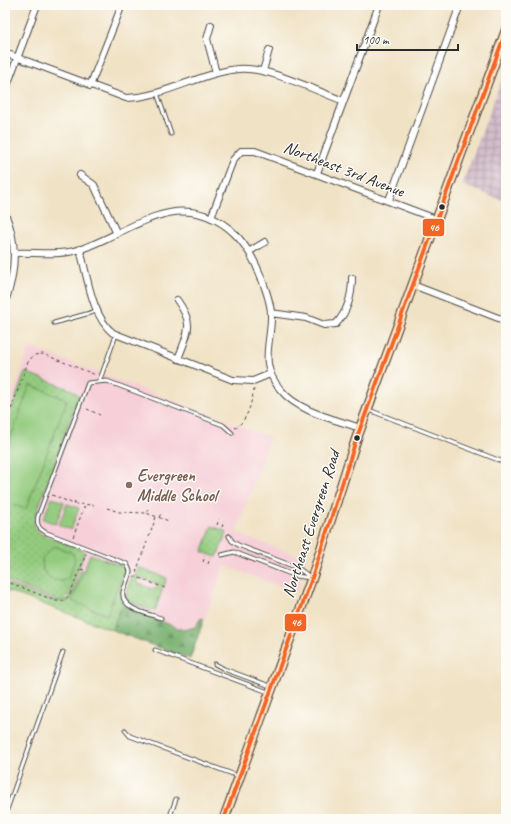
<svg xmlns="http://www.w3.org/2000/svg" width="511" height="824" font-family="Caveat,sans-serif">
<style>
.built{fill:#f6cfd8}
.industrial{fill:url(#industrial-grid)}
.grass{fill:url(#grass-dots);stroke:#5f7b54}
.forest{fill:url(#forest-firs);stroke:#506d4c}
.park{fill:#93cb7e;stroke:#5f7b54}
.lines{fill:none;stroke-linecap:round;stroke-linejoin:round}
.service-casing{stroke:#494642;stroke-width:5}
.minor-casing{stroke:#494642;stroke-width:8}
.primary-casing{stroke:#494642;stroke-width:11}
.path{stroke:#494642;stroke-width:1;stroke-dasharray:3 3;stroke-linecap:butt}
.service{stroke:#fff;stroke-width:3}
.minor{stroke:#fff;stroke-width:6}
.primary{stroke:#f6be87;stroke-width:9}
.bus-1-casing{stroke:#fdfcf7;stroke-width:7}
.bus-1{stroke:#f26522;stroke-width:4}
.bus-dot{fill:#2b2b2b;stroke:#fdfcf7;stroke-width:1.5}
.education-dot{fill:#8d6e63;stroke:#fdfcf7;stroke-width:1.5}
.labels{text-anchor:middle;dominant-baseline:central;stroke-width:3;stroke-linejoin:round;paint-order:stroke}
.street-label{font-size:17px;fill:#2b2b2b;stroke:#fdfcf7}
.education-label{font-size:17px;font-weight:bold;fill:#785e54;stroke:#fdfcf7;text-anchor:start}
.line-badge{stroke:#fdfcf7;stroke-width:1.5}
.badge-label{font-size:11px;text-anchor:middle;font-weight:bold;fill:#fff}
</style>
<defs>
<pattern id="industrial-grid" width="8" height="8" patternUnits="userSpaceOnUse"><rect width="8" height="8" fill="#d1bdca"/><path d="M0 4h8M4 0v8" fill="none" stroke="#aa9aa4"/></pattern>
<pattern id="grass-dots" width="8" height="8" patternUnits="userSpaceOnUse"><rect width="8" height="8" fill="#93cb7e"/><path d="M2 2h.1M6 6h.1" fill="none" stroke="#7fae6d" stroke-width="1.8" stroke-linecap="round"/></pattern>
<pattern id="forest-firs" width="22" height="20" patternUnits="userSpaceOnUse"><rect width="22" height="20" fill="#76af6d"/><path d="M5 1l3.5 6h-7zM16 11l3.5 6h-7z" fill="#618f5a"/></pattern>
</defs>
<rect width="100%" height="100%" fill="#fdfcf7"/>
<filter id="ink" filterUnits="userSpaceOnUse"><feTurbulence type="fractalNoise" baseFrequency=".025" numOctaves="2"/><feDisplacementMap in="SourceGraphic" scale="8" xChannelSelector="R" yChannelSelector="G"/><feConvolveMatrix kernelMatrix="1 2 1 2 8 2 1 2 1" color-interpolation-filters="sRGB"/></filter>
<filter id="wash" filterUnits="userSpaceOnUse"><feTurbulence type="fractalNoise" baseFrequency=".012" numOctaves="4" result="noise"/><feDisplacementMap in="SourceGraphic" scale="16" xChannelSelector="R" yChannelSelector="G"/><feGaussianBlur stdDeviation="0.9" result="paint"/><feColorMatrix in="noise" values="0 0 0 0 0 0 0 0 0 0 0 0 0 0 0 0 0 1.4 0 .05"/><feComposite in="paint" operator="in"/></filter>
<g filter="url(#wash)">
<rect width="100%" height="100%" fill="#f0e2c5"/>
<path class="built" d="M30 347 270 437 236 533 306 559 297 592 224 566 190 659 5 590V416Z"/>
<path class="industrial" d="M506 68V202L462 185Z"/>
<path class="grass" d="M25 372 72 390 79 396 34 520 35 528 41 534 85 551 69 596 64 601 56 600 5 580V428Z
M212 526 227 532 217 557 202 552Z
M121 564C135 572 113 591 124 606L120 610 112 630 5 590V583L54 601 64 602 70 599 81 570 84 571 72 601 124 567 120 566Z
M138 567 167 578 164 586 135 576Z
M132 576 138 578 137 583 155 590 157 585 163 588 155 611 150 610 128 601 126 592Z"/>
<path class="forest" d="M124 606 183 630 195 627 201 618 204 619 190 659 112 630 120 610Z"/>
<path class="park" d="M30 385 67 400 26 509 5 502V454Z
M52 498 64 502 56 524 43 519Z
M67 504 79 508 71 530 59 525Z
M54 546 72 553 75 559 68 579 61 581 50 579 43 570 42 558Z
M90 554 125 567 107 615 72 601Z"/>
</g>
<g filter="url(#ink)">
<g class="lines">
<g class="service-casing">
<path id="service" d="M157 93 171 134
M54 323 97 311
M99 382 116 335
M369 410 506 463
M229 536 232 541 238 545 298 568 310 577
M222 555 234 552 296 576 311 578
M161 618C149 614 120 609 123 592 125 584 129 578 130 571L127 564 47 533C39 529 36 525 38 516L88 383 107 381 223 425 232 433
M155 650 268 692
M215 664 224 669 270 686
M125 730 130 736 238 776
M5 815 63 652
M169 819 176 799"/>
</g>
<g class="minor-casing">
<path id="minor" d="M211 25 207 39 216 73
M5 53 126 98C165 97 199 73 238 69 267 66 316 91 344 101
M263 71 269 50
M90 86 122 5
M5 91 37 5
M317 173 379 5
M80 175 94 185 117 234
M389 200 460 5
M5 214C18 243 16 272 5 302
M211 218 233 160 241 151H255L436 219
M80 249C87 275 92 317 113 333L233 380 253 381 270 374
M250 251 265 242
M15 253C36 252 61 256 81 249 115 238 155 207 191 212 232 218 252 250 264 285 267 294 271 304 271 314 272 343 258 363 280 389 298 412 334 419 360 428
M413 285 506 321
M177 300C195 325 188 332 178 359
M271 313 306 318 324 325 336 324C348 311 352 295 352 278"/>
</g>
<g class="primary-casing">
<path id="primary" d="M224 819 312 578 356 440 506 31"/>
</g>
<path class="path" d="M87 409 100 415
M5 426 28 362 34 355 43 354 96 375
M235 428C248 420 251 404 254 389
M52 495 74 504 94 505
M74 504 76 499
M107 508 119 512 146 513
M148 509 146 513 169 521
M159 517 161 514
M217 525 219 519
M222 527 224 521
M73 537 85 505
M149 537 156 517
M203 562 205 556
M208 564 210 558
M81 569 84 570
M136 572 147 542
M134 576 165 588
M5 581 56 601H64L70 594 86 554"/>
<use href="#service" class="service"/>
<use href="#minor" class="minor"/>
<use href="#primary" class="primary"/>
<g class="bus-1-casing">
<path id="bus-1" d="M224 819 312 578 356 440 506 31"/>
</g>
<use href="#bus-1" class="bus-1"/>
</g>
</g>
<g class="bus-dot">
<circle cx="442" cy="207" r="3.5"/>
<circle cx="357" cy="438" r="3.5"/>
</g>
<circle class="education-dot" cx="129" cy="485" r="4"/>
<g class="labels">
<g class="street-label">
<text transform="translate(344 169) rotate(21)">Northeast 3rd Avenue</text>
<text transform="translate(311 524) rotate(-72)">Northeast Evergreen Road</text>
</g>
<g class="education-label">
<text x="137" y="475">Evergreen<tspan x="137" dy="20">Middle School</tspan></text>
</g>
</g>
<g class="line-badge">
<rect x="422" y="218" width="23" height="19" rx="4" fill="#f26522"/>
<rect x="284" y="613" width="23" height="19" rx="4" fill="#f26522"/>
</g>
<g class="badge-label">
<text x="434" y="231">46</text>
<text x="296" y="626">46</text>
</g>
<rect width="511" height="824" fill="none" stroke="#fdfcf7" stroke-width="20"/>
<path d="M357 44v6h101v-6" fill="none" stroke="#2b2b2b" stroke-width="2"/>
<text x="363" y="44" font-size="12" fill="#2b2b2b" stroke="#fdfcf7" stroke-width="3" paint-order="stroke">100 m</text>
</svg>
